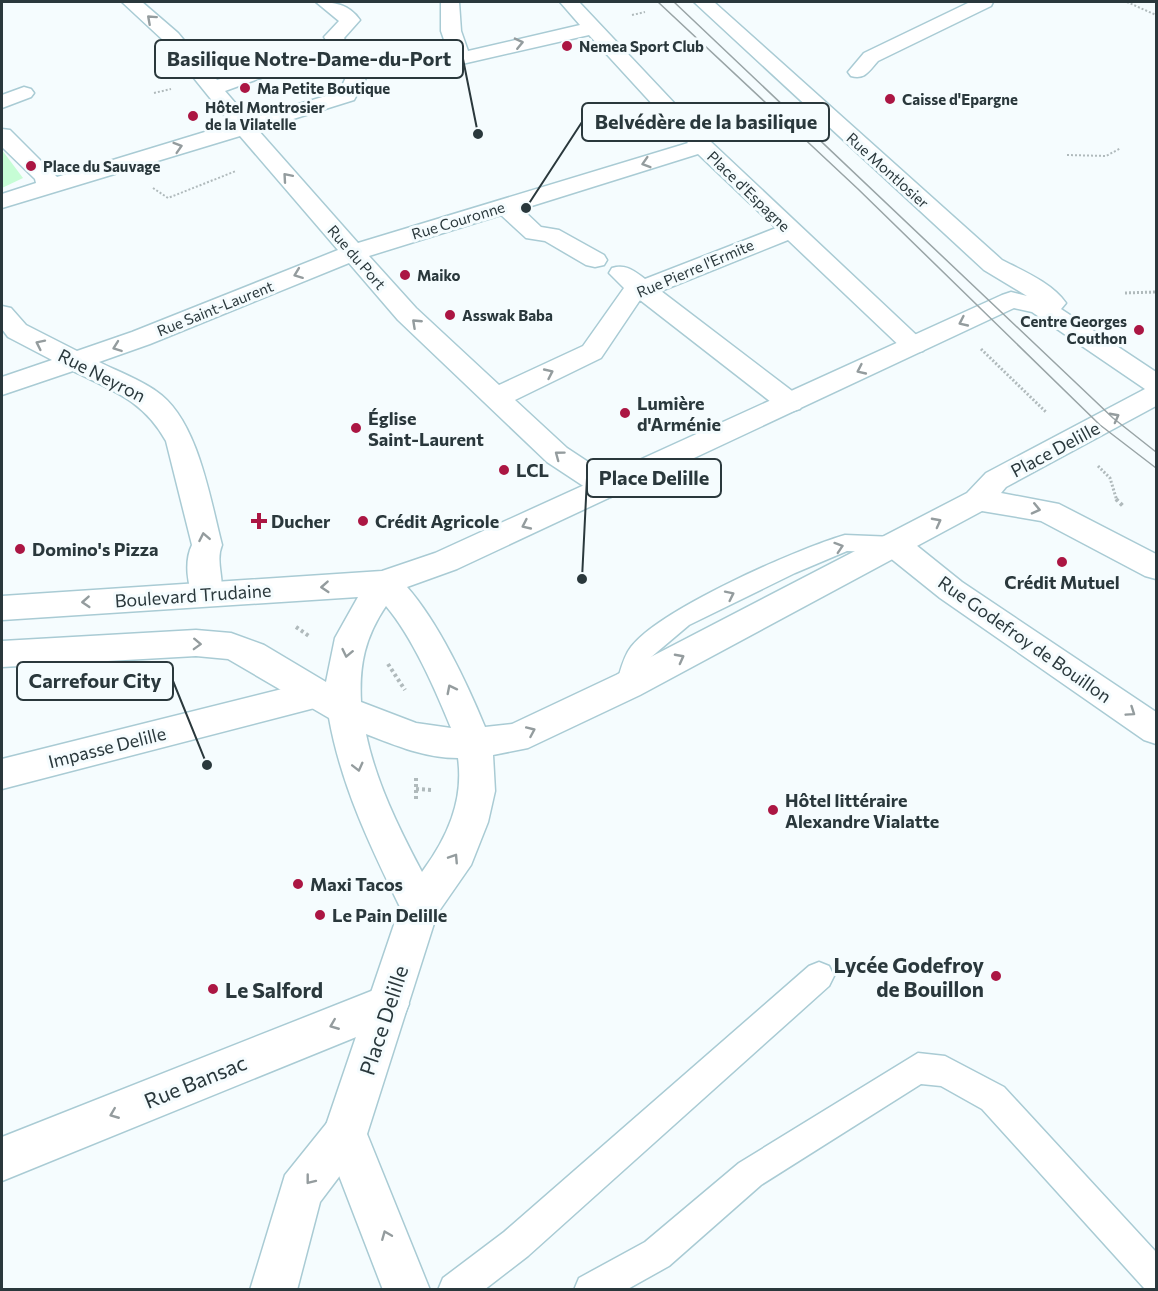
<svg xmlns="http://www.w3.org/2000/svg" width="1158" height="1291" font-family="Commissioner,sans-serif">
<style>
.green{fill:#c6fdd5}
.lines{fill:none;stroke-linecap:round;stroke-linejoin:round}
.lane-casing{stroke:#a9cbd4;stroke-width:3}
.street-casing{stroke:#a9cbd4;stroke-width:3}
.secondary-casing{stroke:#a9cbd4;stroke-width:3}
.path-far2{stroke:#b0babc;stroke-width:2;stroke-dasharray:2 2;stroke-linecap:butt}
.path-far1{stroke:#b0babc;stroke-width:3;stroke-dasharray:2 2;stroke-linecap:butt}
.path{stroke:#b0babc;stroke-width:4;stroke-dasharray:3 3;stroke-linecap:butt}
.lane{fill:#fff;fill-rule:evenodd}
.street{fill:#fff;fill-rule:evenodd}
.secondary{fill:#fff;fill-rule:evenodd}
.tram{stroke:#99a4a6;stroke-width:1.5}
.oneway{stroke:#949c9e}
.poi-dot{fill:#ab1643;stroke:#f5fcfe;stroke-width:2}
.labels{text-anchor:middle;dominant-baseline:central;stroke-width:6;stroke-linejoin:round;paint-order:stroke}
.far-poi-label{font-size:15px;font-weight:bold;fill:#2a383c;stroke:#f5fcfe;text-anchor:start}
.far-street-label{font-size:15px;fill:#2a383c;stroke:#f5fcfe}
.street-label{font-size:18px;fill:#2a383c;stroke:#f5fcfe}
.poi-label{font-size:18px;font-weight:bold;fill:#2a383c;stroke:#f5fcfe;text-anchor:start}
.near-poi-label{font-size:21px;font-weight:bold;fill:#2a383c;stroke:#f5fcfe;text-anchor:end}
.near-street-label{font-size:21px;fill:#2a383c;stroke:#f5fcfe}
.leader{fill:none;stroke:#2a383c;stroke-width:2}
.callout-dot{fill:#2a383c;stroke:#f5fcfe;stroke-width:2}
.callout{fill:#f5fcfe;stroke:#2a383c;stroke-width:2}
.callout-label{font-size:20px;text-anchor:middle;font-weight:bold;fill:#2a383c}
</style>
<rect width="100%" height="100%" fill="#f5fcfe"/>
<path class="green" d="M2 150 23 178 2 188Z"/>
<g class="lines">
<g class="lane-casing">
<path id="lane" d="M845 535 895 537 903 539 906 545 903 551 895 553 847 551 795 573 689 625 650 658 637 692 628 695 619 692 616 685C620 673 623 657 631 647 660 609 797 549 845 535Z
M819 962 829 966 834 976 829 986 528 1256 484 1290H438L443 1278 504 1232 809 966Z
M918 1053 945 1056 1004 1087 1156 1252V1290L1144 1288 982 1109 941 1086 921 1084 761 1185 669 1266 626 1290H574L579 1278 645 1242 739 1163Z"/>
</g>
<g class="street-casing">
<path id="street" d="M122 2H142L178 33 217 80 331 47 324 37 339 21 316 2C334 2 349 4 360 20L344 38 361 65 449 54 441 31V2H459L461 31 468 51 580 25 560 2H579L710 141 927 345 923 351 914 353 905 351 788 240 661 291 800 397 804 403 800 409 790 412 780 409 640 300 601 358 515 400 567 448 617 481 622 488 617 495 607 498 597 495 547 462 398 320 349 263 150 344 99 362C117 371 139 379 156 391 198 419 210 499 222 545 214 564 228 584 218 602L207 606 196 602C187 587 184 561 192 545L166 441C143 400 113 391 73 371L2 395V377L52 360 8 337 2 329V306L11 308 26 325 77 351 132 332 338 250 240 136 2 208V194L36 183 35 179 2 147V129L10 130 57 177 231 124 164 41ZM589 35 688 143 358 243 258 130 354 100 367 76 462 64ZM338 57 345 67 350 69 339 92 249 119 225 91 272 74ZM698 154 776 228 645 279C634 271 627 264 612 268L609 273 624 288 583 346 499 385 416 308 369 256 501 215 526 238 545 241 586 265 595 267 604 265 607 260 604 255 559 230 541 227 522 209Z
M970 2H993L991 6 878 61C869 71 865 80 851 76L848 72 864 53Z
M24 87 31 89 34 93 31 97 2 108V95Z
M895 534 906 537 962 582 1156 712V744L1144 740 940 598 884 553 880 545 884 537Z
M318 680 330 684 335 694 330 704 2 789V759Z
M389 984 403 990 409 1004 403 1018 2 1181V1137Z
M345 1112 360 1119 367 1134 360 1149 320 1202 297 1290H250L285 1175 330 1119Z"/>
</g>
<g class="secondary-casing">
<path id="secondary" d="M694 2H714L1002 260C1023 271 1052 283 1066 303L1061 309 1156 372V406L1006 487 1001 493 1059 504 1156 554V579L1145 576 1041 521 982 511 640 695 528 748 493 755 495 791 488 822 471 865 437 914 367 1134 430 1290H383L323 1134 400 907C370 846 341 785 329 718L228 659 196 656 2 667V641L196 630 231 633 264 645 326 682 335 638 358 597 2 620V596L382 571 435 553 1002 295 1011 292 1027 296 984 270ZM1014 308 1032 312 1145 389 986 473 967 493 616 675 512 724 485 727C467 683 438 622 407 587L457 569ZM386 606C413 638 435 689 451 728L416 723 361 702C359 665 365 637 386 606ZM366 734C397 746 425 758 458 758 464 801 447 838 422 872 399 829 376 782 366 734Z"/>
</g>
<path class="path-far2" d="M1127 2 1156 15
M632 15 645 12
M154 93 171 89
M744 130 758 126
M1067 155 1106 156 1121 148
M153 188 168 198 236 171"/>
<path class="path-far1" d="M1125 293 1156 292
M981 349 1047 413
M1098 466 1110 478 1117 501"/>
<path class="path" d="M1116 499 1123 506
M296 627 309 636
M388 664 405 690
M416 778V800
M416 789 433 790"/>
<use href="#lane" class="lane"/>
<use href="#street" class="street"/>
<use href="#secondary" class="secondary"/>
<path class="tram" d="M658 2 858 189 1100 425 1156 468
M674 2 1113 418 1156 452"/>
</g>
<defs><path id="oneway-chevron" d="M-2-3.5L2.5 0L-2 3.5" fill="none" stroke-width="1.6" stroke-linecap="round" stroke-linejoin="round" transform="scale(1.5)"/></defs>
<g class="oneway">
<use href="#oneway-chevron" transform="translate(151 19) rotate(-138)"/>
<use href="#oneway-chevron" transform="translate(519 43) rotate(-13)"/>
<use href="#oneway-chevron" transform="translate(178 147) rotate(-17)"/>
<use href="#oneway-chevron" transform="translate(646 163) rotate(163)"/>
<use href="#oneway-chevron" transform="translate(287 177) rotate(-131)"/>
<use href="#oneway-chevron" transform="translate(298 274) rotate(159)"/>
<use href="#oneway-chevron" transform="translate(963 322) rotate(155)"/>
<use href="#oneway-chevron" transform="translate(416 323) rotate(-137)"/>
<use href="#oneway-chevron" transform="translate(40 344) rotate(-154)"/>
<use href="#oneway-chevron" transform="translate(117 347) rotate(160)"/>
<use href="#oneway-chevron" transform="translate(861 370) rotate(155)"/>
<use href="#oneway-chevron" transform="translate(549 373) rotate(-25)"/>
<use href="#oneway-chevron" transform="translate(1115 417) rotate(-28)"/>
<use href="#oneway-chevron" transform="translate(559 455) rotate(-143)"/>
<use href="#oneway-chevron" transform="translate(1036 509) rotate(13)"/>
<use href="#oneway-chevron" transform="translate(937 522) rotate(-28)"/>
<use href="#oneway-chevron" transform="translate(526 525) rotate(155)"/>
<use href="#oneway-chevron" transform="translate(204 537) rotate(-101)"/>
<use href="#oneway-chevron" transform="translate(839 547) rotate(-18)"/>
<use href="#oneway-chevron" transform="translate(325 587) rotate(176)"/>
<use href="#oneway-chevron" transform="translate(730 595) rotate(-26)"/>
<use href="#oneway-chevron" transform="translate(86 602) rotate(176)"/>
<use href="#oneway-chevron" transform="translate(197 644) rotate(2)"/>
<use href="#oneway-chevron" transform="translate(347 653) rotate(102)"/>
<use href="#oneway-chevron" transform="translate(680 658) rotate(-28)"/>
<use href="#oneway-chevron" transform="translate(451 689) rotate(-117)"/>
<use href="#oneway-chevron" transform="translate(1131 712) rotate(34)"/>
<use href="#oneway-chevron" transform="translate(531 731) rotate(-24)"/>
<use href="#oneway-chevron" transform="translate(358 767) rotate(76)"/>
<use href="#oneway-chevron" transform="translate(454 858) rotate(-57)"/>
<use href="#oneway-chevron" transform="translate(334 1025) rotate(158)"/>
<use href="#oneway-chevron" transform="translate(114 1114) rotate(158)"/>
<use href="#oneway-chevron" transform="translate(310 1180) rotate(128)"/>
<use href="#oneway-chevron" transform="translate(386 1235) rotate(-112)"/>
</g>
<g class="poi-dot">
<circle cx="567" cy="46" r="6"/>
<circle cx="245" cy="88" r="6"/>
<circle cx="890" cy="99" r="6"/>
<circle cx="193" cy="116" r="6"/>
<circle cx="31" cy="166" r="6"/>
<circle cx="405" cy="275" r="6"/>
<circle cx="450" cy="315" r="6"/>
<circle cx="1139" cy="330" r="6"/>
<circle cx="625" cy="413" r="6"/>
<circle cx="356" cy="428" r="6"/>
<circle cx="504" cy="470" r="6"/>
<path d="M256 512h6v6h6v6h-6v6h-6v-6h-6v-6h6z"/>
<circle cx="363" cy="521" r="6"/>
<circle cx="20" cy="549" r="6"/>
<circle cx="1062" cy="562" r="6"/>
<circle cx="773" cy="810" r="6"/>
<circle cx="298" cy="884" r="6"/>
<circle cx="320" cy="915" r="6"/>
<circle cx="996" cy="976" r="6"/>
<circle cx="213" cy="989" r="6"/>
</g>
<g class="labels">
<g class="far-poi-label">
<text x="579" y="46">Nemea Sport Club</text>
<text x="257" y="88">Ma Petite Boutique</text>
<text x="902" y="99">Caisse d'Epargne</text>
<text x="205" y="107">Hôtel Montrosier<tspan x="205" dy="17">de la Vilatelle</tspan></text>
<text x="43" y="166">Place du Sauvage</text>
<text x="417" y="275">Maiko</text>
<text x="462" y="315">Asswak Baba</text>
<text x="1127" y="321" text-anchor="end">Centre Georges<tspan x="1127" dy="17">Couthon</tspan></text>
</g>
<g class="far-street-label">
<text transform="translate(888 170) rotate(42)">Rue Montlosier</text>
<text transform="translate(749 191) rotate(44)">Place d'Espagne</text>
<text transform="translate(458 220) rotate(-17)">Rue Couronne</text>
<text transform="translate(357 257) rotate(49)">Rue du Port</text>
<text transform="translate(695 268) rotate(-23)">Rue Pierre l'Ermite</text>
<text transform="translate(215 308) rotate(-22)">Rue Saint-Laurent</text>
</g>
<g class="street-label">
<text transform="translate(102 375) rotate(27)">Rue Neyron</text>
<text transform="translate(1055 449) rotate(-28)">Place Delille</text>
<text transform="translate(193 595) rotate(-4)">Boulevard Trudaine</text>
<text transform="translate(1025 639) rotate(35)">Rue Godefroy de Bouillon</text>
<text transform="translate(107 747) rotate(-14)">Impasse Delille</text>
</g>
<g class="poi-label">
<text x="637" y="403">Lumière<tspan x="637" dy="21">d'Arménie</tspan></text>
<text x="368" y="418">Église<tspan x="368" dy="21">Saint-Laurent</tspan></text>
<text x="516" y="470">LCL</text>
<text x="271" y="521">Ducher</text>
<text x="375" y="521">Crédit Agricole</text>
<text x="32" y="549">Domino's Pizza</text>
<text x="1062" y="582" text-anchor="middle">Crédit Mutuel</text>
<text x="785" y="800">Hôtel littéraire<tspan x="785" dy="21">Alexandre Vialatte</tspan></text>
<text x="310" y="884">Maxi Tacos</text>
<text x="332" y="915">Le Pain Delille</text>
</g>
<g class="near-poi-label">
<text x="984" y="964">Lycée Godefroy<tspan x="984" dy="24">de Bouillon</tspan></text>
<text x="225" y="989" text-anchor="start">Le Salford</text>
</g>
<g class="near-street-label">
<text transform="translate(383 1020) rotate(-72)">Place Delille</text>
<text transform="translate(195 1081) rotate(-22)">Rue Bansac</text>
</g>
</g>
<path class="leader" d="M478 134L463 59M526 208L582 122M582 579L587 478M207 765L173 681"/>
<g class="callout-dot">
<circle cx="478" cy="134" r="6"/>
<circle cx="526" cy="208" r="6"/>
<circle cx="582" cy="579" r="6"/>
<circle cx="207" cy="765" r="6"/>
</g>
<g class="callout">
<rect x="155" y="40" width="308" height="38" rx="6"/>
<rect x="582" y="103" width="247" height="38" rx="6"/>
<rect x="587" y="459" width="134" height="38" rx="6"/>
<rect x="17" y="662" width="156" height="38" rx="6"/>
</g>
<g class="callout-label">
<text x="309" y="66">Basilique Notre-Dame-du-Port</text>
<text x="706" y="129">Belvédère de la basilique</text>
<text x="654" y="485">Place Delille</text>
<text x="95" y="688">Carrefour City</text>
</g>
<rect width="1158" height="1291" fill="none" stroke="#2a383c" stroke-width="6"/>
</svg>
